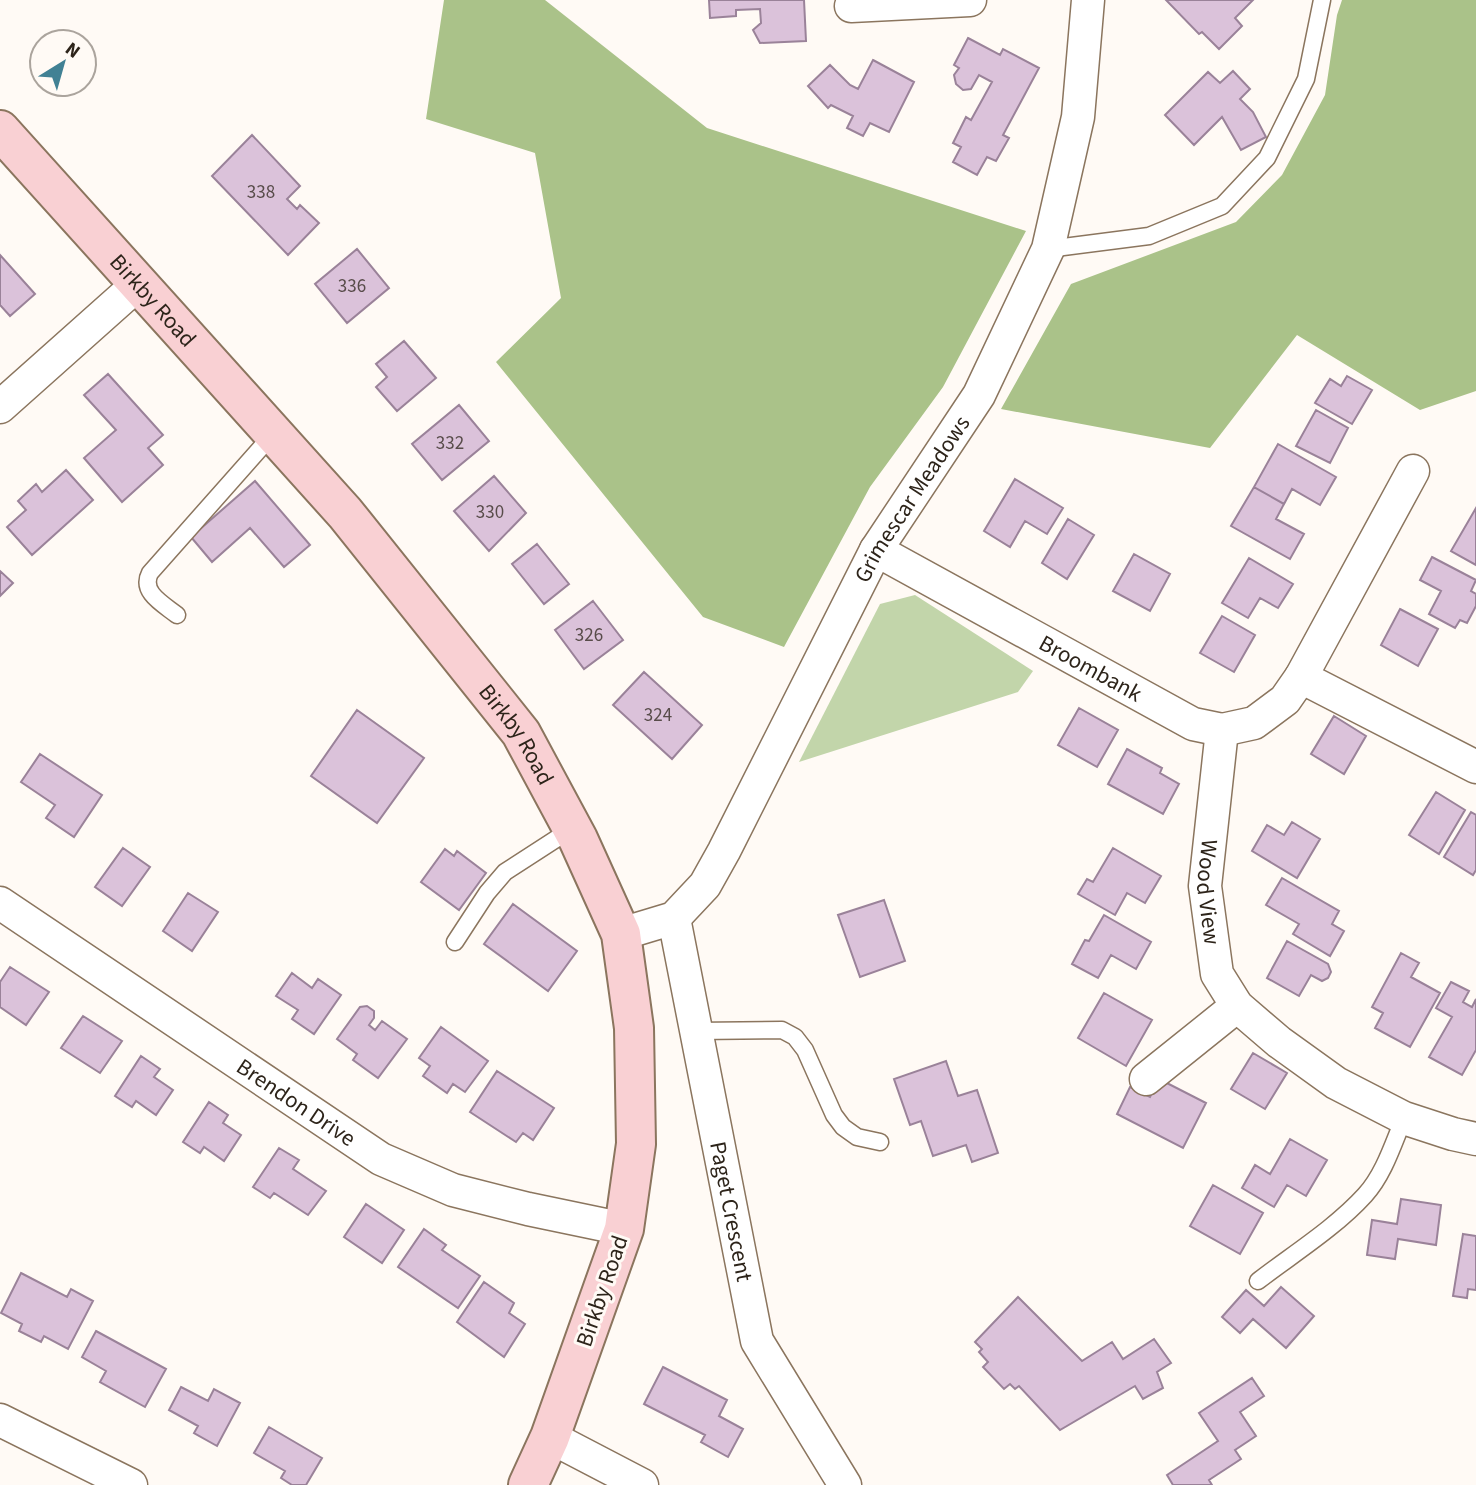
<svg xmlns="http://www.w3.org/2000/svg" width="1476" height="1485" font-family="'Source Sans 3',sans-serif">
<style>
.green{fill:#c2d5aa}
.forest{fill:#aac289}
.building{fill:#dbc2da;stroke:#9a8299;stroke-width:2}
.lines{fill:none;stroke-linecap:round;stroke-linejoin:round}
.lane-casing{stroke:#8b755e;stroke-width:19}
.street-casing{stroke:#8b755e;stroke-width:35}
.secondary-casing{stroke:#8b755e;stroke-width:42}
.lane{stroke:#fff;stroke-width:16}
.street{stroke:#fff;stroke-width:32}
.secondary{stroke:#f9d0d3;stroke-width:38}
.labels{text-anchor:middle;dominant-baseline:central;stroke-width:6;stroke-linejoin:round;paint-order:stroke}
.number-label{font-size:19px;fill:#584c4a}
.street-label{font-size:23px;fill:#2d241a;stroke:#fffaf5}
</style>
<rect width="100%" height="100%" fill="#fffaf5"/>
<path class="green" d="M915 595 1033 671 1018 692 799 762 880 604Z"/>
<path class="forest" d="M444 0H545L707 128 1026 231 943 387 870 487 784 647 703 617 496 362 561 298 535 153 426 119Z
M1342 0H1476V391L1420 410 1297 335 1210 448 1001 409 1071 284 1236 222 1282 175 1325 95 1337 15Z"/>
<path class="building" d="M709 0H804L806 41 760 43 753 30 761 23 760 9 736 10V16L710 18Z
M1166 0H1253L1235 18 1242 26 1219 49 1202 32 1199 34Z
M968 38 1000 55 1003 49 1039 68 1003 135 1009 138 996 161 987 157 977 175 953 162 961 147 953 143 966 117 971 120 992 82 979 75 971 89 963 90 956 84 954 75 959 68 954 65Z
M873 60 914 82 889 132 870 123 863 136 847 128 853 116 831 105 828 108 808 86 830 65 850 85 858 89Z
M1233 71 1250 89 1240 99 1253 112 1266 137 1241 150 1222 117 1194 145 1165 115 1208 72 1220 83Z
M252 135 300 186 287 199 297 209 300 205 319 223 288 255 212 176Z
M357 249 389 288 347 323 315 284Z
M0 255 35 294 10 316 0 305Z
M404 341 436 378 397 411 376 387 387 377 376 364Z
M108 374 163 435 148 448 163 465 122 502 84 458 116 430 84 395Z
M1347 376 1372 390 1352 424 1315 403 1330 379 1341 386Z
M459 405 489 441 442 480 412 444Z
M1316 410 1348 428 1330 463 1296 446Z
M1278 444 1336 477 1320 505 1292 489 1284 504 1254 487Z
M66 470 93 500 32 555 7 527 26 510 18 501 36 484 42 492Z
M494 476 526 513 489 551 454 511Z
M1015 479 1063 508 1047 534 1025 521 1010 547 984 531Z
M255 481 310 545 284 567 250 528 212 562 191 537Z
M1254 487 1284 504 1276 519 1304 534 1290 559 1231 526Z
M1476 508V565L1451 551Z
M1068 519 1094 535 1067 579 1042 563Z
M537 544 569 584 544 604 512 564Z
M1134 554 1170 574 1150 611 1113 591Z
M1432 557 1476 580 1471 591 1476 594V606L1467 623 1460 620 1455 628 1429 614 1441 591 1420 580Z
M1249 558 1293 584 1278 608 1260 598 1248 618 1222 603Z
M0 571 13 583 0 596Z
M593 601 623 640 584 669 555 630Z
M1400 609 1438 629 1418 666 1381 645Z
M1222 616 1255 635 1234 672 1200 653Z
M644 672 702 725 672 759 613 705Z
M1079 708 1118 730 1097 767 1058 745Z
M357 710 424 758 377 823 311 776Z
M1334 716 1366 736 1344 774 1311 754Z
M1127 749 1162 768 1160 773 1179 784 1163 814 1108 784Z
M40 754 102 795 74 837 46 818 55 805 21 782Z
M1436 792 1465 810 1439 854 1409 835Z
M1471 812 1476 815V870L1473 875 1444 857Z
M1292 822 1320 839 1297 878 1252 851 1267 825 1284 835Z
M123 848 150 867 122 906 95 887Z
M1113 848 1161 876 1145 903 1127 893 1115 915 1078 894 1087 879 1093 882Z
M445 849 454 856 457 851 486 873 459 910 421 882Z
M1282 878 1339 911 1332 924 1344 931 1330 956 1293 934 1299 924 1266 905Z
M188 893 218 912 192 951 163 931Z
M884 900 905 961 860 977 838 915Z
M513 904 577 951 548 991 484 944Z
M1104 915 1151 942 1136 969 1111 955 1098 978 1072 964 1085 940 1089 941Z
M1287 941 1328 964 1331 972 1328 978 1322 981 1311 975 1299 996 1267 978Z
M1401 953 1419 963 1411 977 1440 993 1410 1047 1375 1028 1383 1013 1372 1007Z
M10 967 49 992 26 1025 0 1007V982Z
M292 973 312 988 318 979 341 995 314 1034 292 1019 298 1010 276 996Z
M1451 982 1469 991 1463 1002 1472 1007 1476 999V1050L1462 1075 1429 1057 1452 1017 1436 1008Z
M1104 993 1152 1020 1126 1066 1078 1038Z
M367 1006 374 1011V1018L369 1025 375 1030 382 1021 407 1039 378 1078 353 1060 357 1054 337 1039 360 1007Z
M83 1016 122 1041 100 1073 61 1048Z
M441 1027 488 1061 465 1092 453 1084 447 1093 423 1076 430 1066 419 1058Z
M1253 1053 1287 1073 1265 1109 1231 1089Z
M141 1056 160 1069 154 1077 173 1090 156 1115 136 1101 132 1107 115 1096Z
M946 1061 958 1096 977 1090 998 1153 972 1162 966 1145 933 1156 921 1121 910 1125 894 1079Z
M497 1071 554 1108 533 1140 523 1133 516 1142 470 1112Z
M1159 1079 1206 1103 1183 1148 1117 1114 1130 1087 1150 1097Z
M209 1102 228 1115 223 1123 241 1135 224 1161 204 1147 200 1153 183 1142Z
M1290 1139 1327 1160 1306 1196 1287 1185 1274 1207 1242 1188 1255 1165 1270 1174Z
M279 1148 299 1160 293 1169 326 1191 308 1215 274 1193 270 1198 253 1187Z
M1213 1185 1263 1213 1240 1254 1190 1226Z
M1401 1199 1441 1205 1436 1245 1398 1239 1395 1259 1367 1255 1372 1220 1397 1224Z
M366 1204 404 1230 382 1263 344 1237Z
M424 1229 446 1245 442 1250 480 1276 458 1308 398 1267Z
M1463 1234 1476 1236V1290L1468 1289 1467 1298 1453 1296Z
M21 1273 67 1297 71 1289 93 1301 68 1349 44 1336 41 1342 19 1331 22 1324 1 1313Z
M484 1282 514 1303 509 1313 525 1324 504 1357 457 1322Z
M1281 1287 1314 1316 1286 1348 1253 1319 1240 1333 1222 1317 1246 1290 1264 1306Z
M1018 1297 1082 1361 1112 1342 1123 1359 1154 1339 1171 1363 1157 1372 1163 1388 1143 1399 1135 1386 1060 1430 1019 1386 1015 1389 1010 1384 1004 1389 983 1367 988 1362 979 1352 982 1349 975 1342Z
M96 1331 166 1369 145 1407 100 1382 106 1371 82 1357Z
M663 1367 727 1400 719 1416 743 1429 728 1457 701 1442 705 1435 644 1404Z
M1252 1378 1264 1396 1240 1412 1256 1436 1235 1450 1241 1459 1209 1480 1212 1485H1173L1167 1475 1218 1441 1199 1413Z
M181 1387 208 1401 214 1389 240 1403 217 1446 194 1433 198 1426 169 1410Z
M269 1427 322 1458 306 1485H292L281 1478 285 1471 254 1453Z"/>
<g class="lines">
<g class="lane-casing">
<path id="lane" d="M1048 249 1149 236 1222 206 1267 158 1306 79 1322 0
M177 615C163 604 140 592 150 573L273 434
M455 942 487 893 505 872 573 828
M696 1031 782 1030 795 1037 805 1050 834 1115 843 1127 857 1137 880 1142
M1258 1281C1293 1254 1335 1228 1365 1195 1384 1174 1393 1144 1404 1118"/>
</g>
<g class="street-casing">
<g id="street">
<path d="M851 6 970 0"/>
<path d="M0 407 138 284"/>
<path id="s1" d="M876 550 1193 724 1222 730 1254 723 1285 700 1301 677 1476 767"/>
<path d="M1301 677 1413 471"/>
<path id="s2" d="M1222 730 1205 886 1217 974 1237 1006 1279 1042 1336 1083 1404 1118 1453 1134 1476 1139"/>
<path id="s3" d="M0 903 381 1159 453 1190 528 1209 624 1229"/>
<path id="s4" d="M674 918 757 1341 845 1485"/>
<path id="s5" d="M621 934 674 918 705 885 724 851 876 550 979 395 1048 249 1078 117 1088 0"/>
<path d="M1146 1079 1237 1006"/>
<path d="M0 1420 131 1485"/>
<path d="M550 1437 642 1485"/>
</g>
</g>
<g class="secondary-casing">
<g id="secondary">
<path id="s6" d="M0 130 345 513 521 733 578 839 621 934 634 1028 636 1144 624 1229 550 1437 528 1485"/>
</g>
</g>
<use href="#lane" class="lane"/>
<use href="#street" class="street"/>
<use href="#secondary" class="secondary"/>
</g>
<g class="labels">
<g class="number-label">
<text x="261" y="192">338</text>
<text x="352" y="286">336</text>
<text x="450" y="443">332</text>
<text x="490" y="512">330</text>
<text x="589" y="635">326</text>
<text x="658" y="715">324</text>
</g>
<g class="street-label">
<text stroke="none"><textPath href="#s6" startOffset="229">Birkby Road</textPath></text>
<text stroke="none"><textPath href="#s5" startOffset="539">Grimescar Meadows</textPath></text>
<text stroke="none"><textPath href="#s1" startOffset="245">Broombank</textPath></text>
<text stroke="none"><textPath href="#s6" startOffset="796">Birkby Road</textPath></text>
<text stroke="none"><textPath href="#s2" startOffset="163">Wood View</textPath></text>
<text stroke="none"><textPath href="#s3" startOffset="357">Brendon Drive</textPath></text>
<text stroke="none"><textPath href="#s4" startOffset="299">Paget Crescent</textPath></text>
<text transform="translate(602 1291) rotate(-71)">Birkby Road</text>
</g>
</g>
<g transform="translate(63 63) rotate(37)"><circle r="33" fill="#fffaf5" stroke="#aba49d" stroke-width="2"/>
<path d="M0-5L12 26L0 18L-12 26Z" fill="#418194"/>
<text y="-10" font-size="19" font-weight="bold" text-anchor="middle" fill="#2d241a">N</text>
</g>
</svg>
